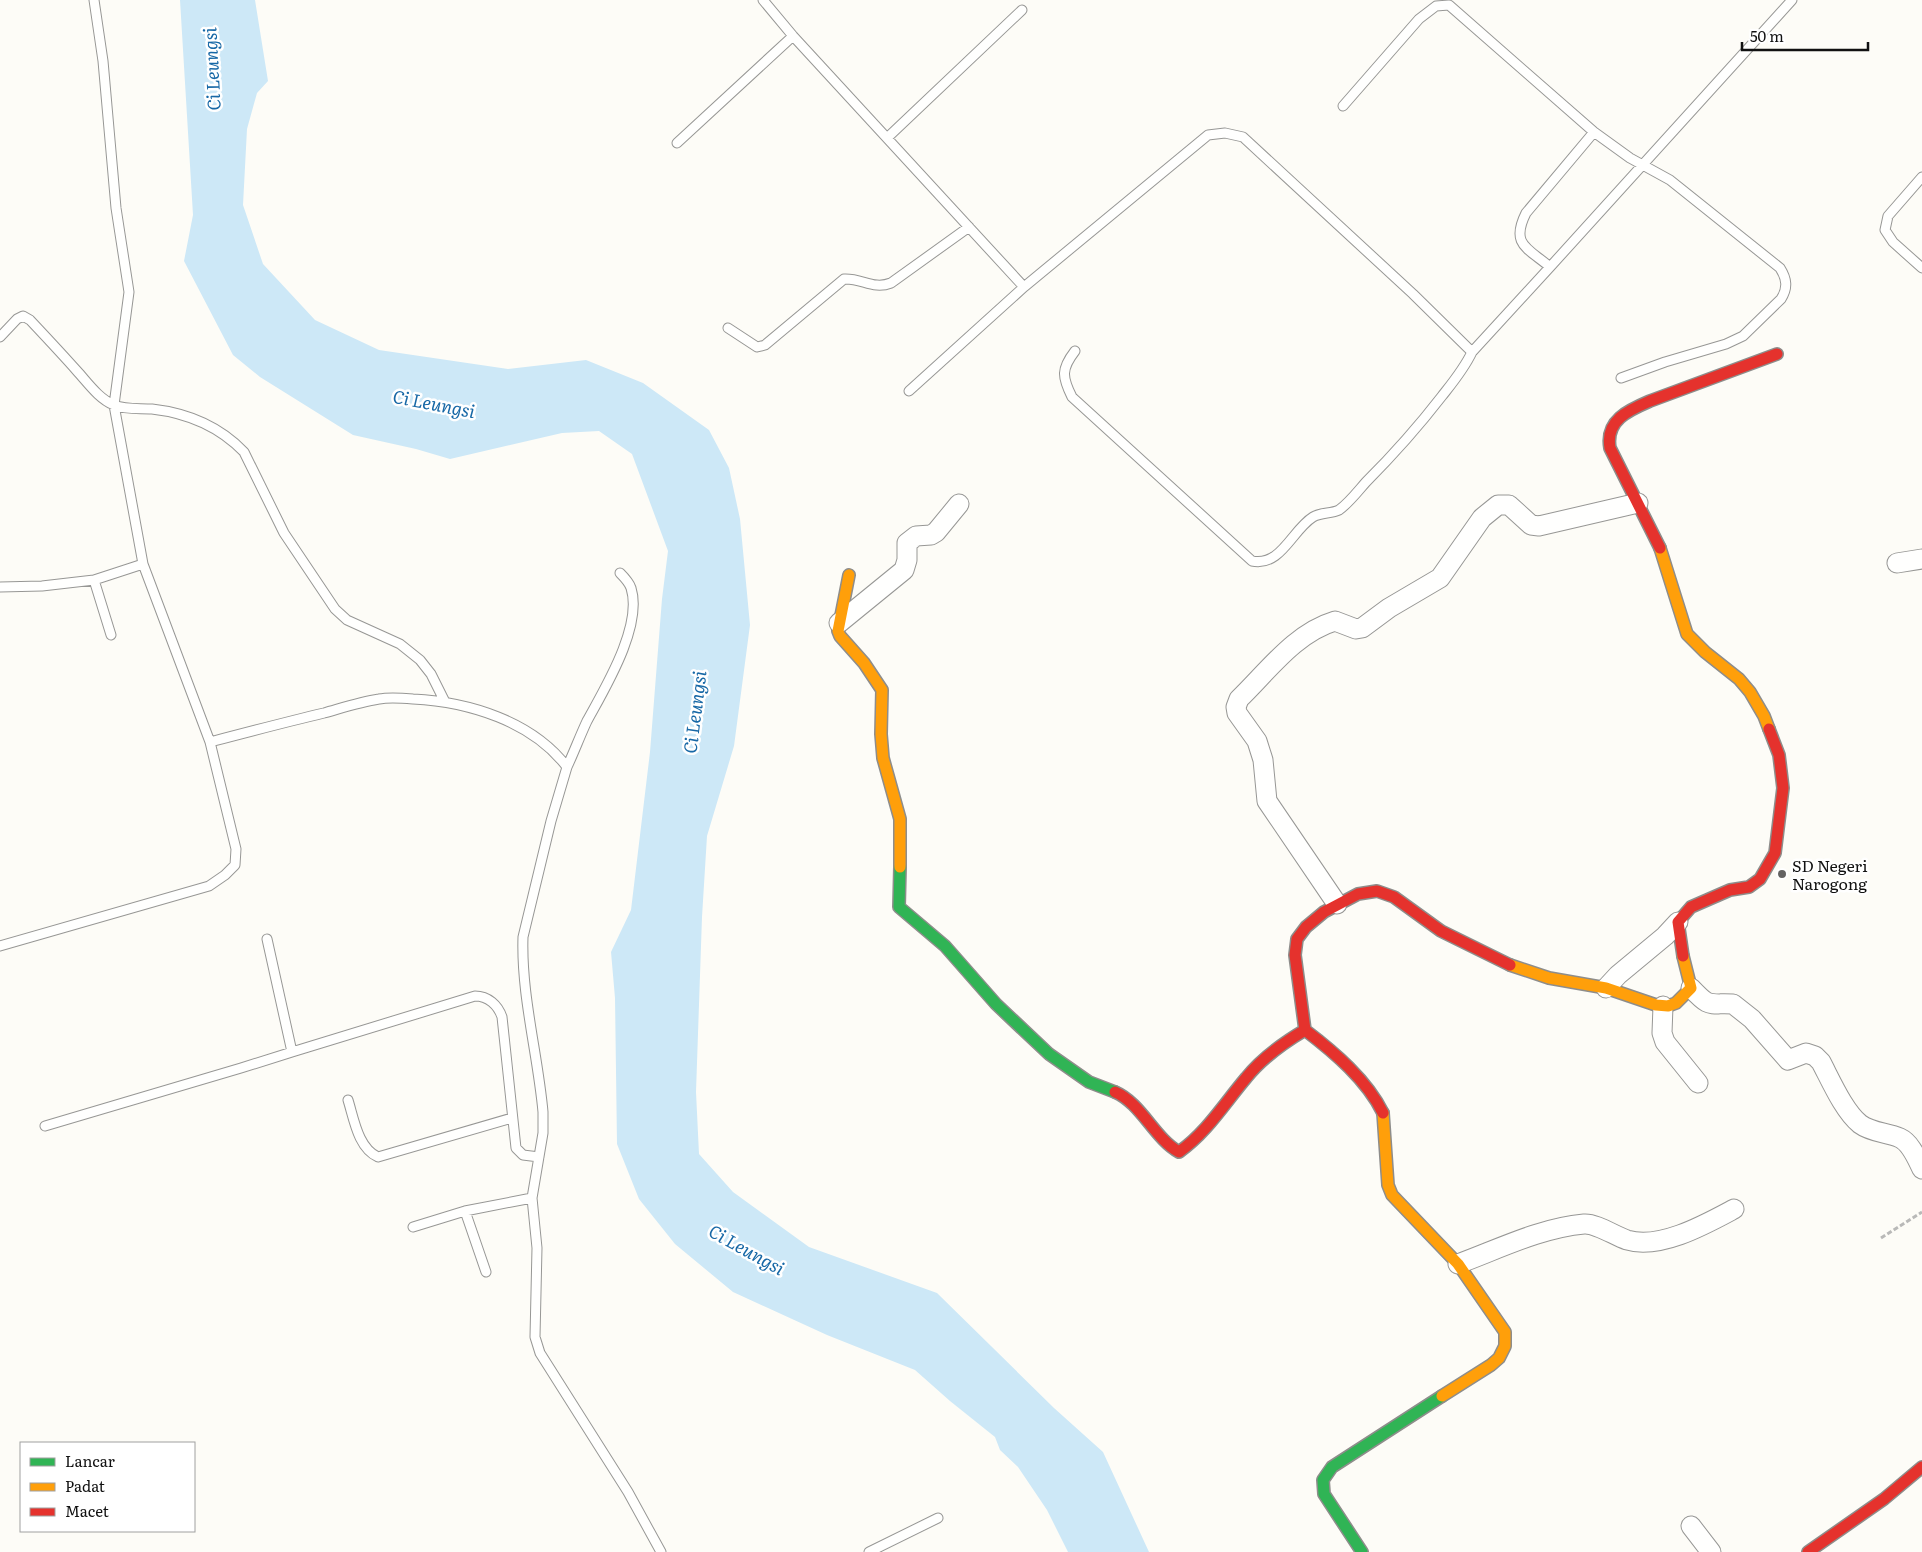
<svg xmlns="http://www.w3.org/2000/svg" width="1922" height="1552" font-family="Literata,serif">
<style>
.water{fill:#cde8f7}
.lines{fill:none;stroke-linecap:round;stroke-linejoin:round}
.lane-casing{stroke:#979795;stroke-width:11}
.street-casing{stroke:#979795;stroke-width:21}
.fast-casing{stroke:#8e8d8b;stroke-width:14}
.slow-casing{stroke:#8e8d8b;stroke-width:14}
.jam-casing{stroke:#8e8d8b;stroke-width:14}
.path{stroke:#b9b9b8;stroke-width:3;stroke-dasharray:5 2.5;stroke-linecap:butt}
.lane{stroke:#fffffe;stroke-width:9}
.street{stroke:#fffffe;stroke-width:19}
.fast{stroke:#30b455;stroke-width:11}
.slow{stroke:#ff9f0a;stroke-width:11}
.jam{stroke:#e5322d;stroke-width:11}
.poi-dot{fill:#646362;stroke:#fff;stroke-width:2}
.labels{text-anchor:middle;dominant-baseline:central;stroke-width:5;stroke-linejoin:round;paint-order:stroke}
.poi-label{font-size:16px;fill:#111;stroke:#fff;text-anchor:start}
.water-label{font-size:18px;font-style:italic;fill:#1768a6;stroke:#fff}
</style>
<rect width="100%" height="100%" fill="#fdfcf7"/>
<path class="water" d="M180 0H255L268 81 257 93 247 129 243 205 263 264 315 320 379 350 508 369 586 360 643 383 709 430 729 468 740 519 750 625 734 746 707 836 702 917 696 1092 699 1154 733 1192 809 1247 937 1293 1054 1408 1103 1452 1149 1552H1068L1047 1510 1018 1467 1000 1450 995 1437 950 1401 915 1370 827 1335 733 1292 675 1244 639 1199 617 1144 615 998 611 952 631 910 650 752 662 599 668 551 632 454 599 431 562 433 450 459 416 449 353 435 260 377 233 355 184 261 193 215Z"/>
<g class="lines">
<g class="lane-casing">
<path id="lane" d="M94 0 103 61 116 208 129 292 114 405 143 564 210 742C248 732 286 722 324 713 342 708 360 702 379 699 389 697 402 698 413 699 469 702 532 721 567 767L551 821 523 937C521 995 538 1055 543 1112V1133L532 1198 537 1248 535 1337 540 1353 628 1492 661 1552
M763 0 793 36 1024 287 1208 135 1225 133 1243 137 1413 294 1472 352 1550 267 1792 0
M1343 106 1419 19 1436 6 1449 5 1594 132 1630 158 1670 180 1780 268C1787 279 1788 288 1781 299L1743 336 1726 344 1665 362 1621 378
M887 138 1022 10
M677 143 793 36
M1922 177 1888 216 1885 230 1893 242 1922 268
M1550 267C1528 248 1510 245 1526 213L1594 132
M728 328 757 347 765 345 844 279C862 278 873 290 891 283L969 227
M0 337 17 319 23 316 30 320C46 337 62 354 77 371 88 383 99 399 114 405 126 410 140 408 152 409 187 413 220 427 244 452L284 533 335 609 347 620 400 644 420 660 431 674 445 702
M1075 351C1061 369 1062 377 1072 397L1252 561C1281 567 1292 530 1313 517 1321 512 1331 514 1339 510 1349 503 1358 491 1366 482 1393 455 1418 427 1442 396 1453 382 1464 369 1472 352
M909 391 1024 287
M94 580 111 635
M0 587 42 586 94 580 143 564
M567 767C574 752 580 736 587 721 605 688 643 626 631 588 629 582 624 577 620 573
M0 946 209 886 225 875 235 865 236 849 210 742
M292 1052 475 996C488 996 498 1005 502 1017L516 1148 523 1155 539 1157
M348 1100C354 1119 358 1148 378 1157L512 1118
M45 1126 241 1068 292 1052 267 939
M465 1211 486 1272
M413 1227 465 1211 532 1198
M869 1552 938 1518"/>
</g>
<g class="street-casing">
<path id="street" d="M1897 563 1922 559
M839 623 904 570 907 560V543L916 536 931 535 936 532 959 504
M1337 904 1267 801 1263 760 1257 741 1237 713 1236 707 1239 699C1268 671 1295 633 1335 621L1356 629 1362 628 1389 608 1440 578 1482 518 1498 505H1509L1531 525 1539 526 1638 503
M1606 988 1618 975 1665 936 1678 922
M1691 988C1710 1008 1707 1003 1733 1004L1752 1019 1788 1060 1806 1053 1815 1056 1821 1062C1831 1081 1844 1111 1860 1124 1872 1133 1887 1132 1900 1138 1911 1143 1917 1159 1922 1169
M1663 1006 1662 1033 1665 1042 1698 1083
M1458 1264C1499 1249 1540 1228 1584 1224 1596 1223 1615 1236 1627 1240 1660 1250 1706 1224 1734 1209
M1691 1526 1711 1552"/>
</g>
<g class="fast-casing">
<path id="fast" d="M900 867 899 907 945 946 996 1004 1049 1054 1089 1082 1115 1092
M1362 1552 1324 1494 1323 1480 1332 1467 1442 1396"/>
</g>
<g class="slow-casing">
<path id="slow" d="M1660 548 1687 634 1705 652 1739 679 1750 692 1764 716 1769 729
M849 575 838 631 840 636 864 663 882 690 881 734 883 758 900 819V867
M1510 965 1549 978 1606 988 1656 1005 1668 1006 1676 1003 1691 988 1683 956
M1383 1113 1388 1185 1392 1195 1458 1264 1505 1332V1346L1499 1358 1491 1365 1442 1396"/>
</g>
<g class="jam-casing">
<path id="jam" d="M1660 548 1610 448C1605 420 1629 410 1650 401L1777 354
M1683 956 1678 922 1691 907 1730 890 1749 887 1760 879 1775 853 1783 788 1779 755 1769 729
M1305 1030 1295 955 1297 939 1306 927 1324 912 1358 894 1377 891 1394 897 1441 931 1510 965
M1115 1092C1141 1103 1155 1139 1179 1152 1207 1132 1224 1104 1246 1078 1262 1058 1283 1043 1305 1030 1334 1052 1367 1080 1383 1113
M1808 1552 1884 1499 1922 1467"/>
</g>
<path class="path" d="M1881 1238 1922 1212"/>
<use href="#lane" class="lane"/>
<use href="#street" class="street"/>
<use href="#fast" class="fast"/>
<use href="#slow" class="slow"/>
<use href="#jam" class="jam"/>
</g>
<circle class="poi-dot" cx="1782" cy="874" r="5"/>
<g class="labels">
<g class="poi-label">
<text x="1792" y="865">SD Negeri<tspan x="1792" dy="18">Narogong</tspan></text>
</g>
<g class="water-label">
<text transform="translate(211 69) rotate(-93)">Ci Leungsi</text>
<text transform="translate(434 403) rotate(11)">Ci Leungsi</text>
<text transform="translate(694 712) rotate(-83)">Ci Leungsi</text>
<text transform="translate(747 1249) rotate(29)">Ci Leungsi</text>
</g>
</g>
<rect x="20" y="1442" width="175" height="90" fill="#ffffff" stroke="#a0a0a0"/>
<rect x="30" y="1458" width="25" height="8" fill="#30b455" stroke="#a0a0a0"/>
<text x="65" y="1467" font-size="15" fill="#111111">Lancar</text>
<rect x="30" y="1483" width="25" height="8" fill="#ff9f0a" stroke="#a0a0a0"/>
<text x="65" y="1492" font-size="15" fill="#111111">Padat</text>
<rect x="30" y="1508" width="25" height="8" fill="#e5322d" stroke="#a0a0a0"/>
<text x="65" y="1517" font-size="15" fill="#111111">Macet</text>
<path d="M1742 42v8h126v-8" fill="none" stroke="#111111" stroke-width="2.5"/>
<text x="1750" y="42" font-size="15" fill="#111111" stroke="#ffffff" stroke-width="4" paint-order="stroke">50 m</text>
</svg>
